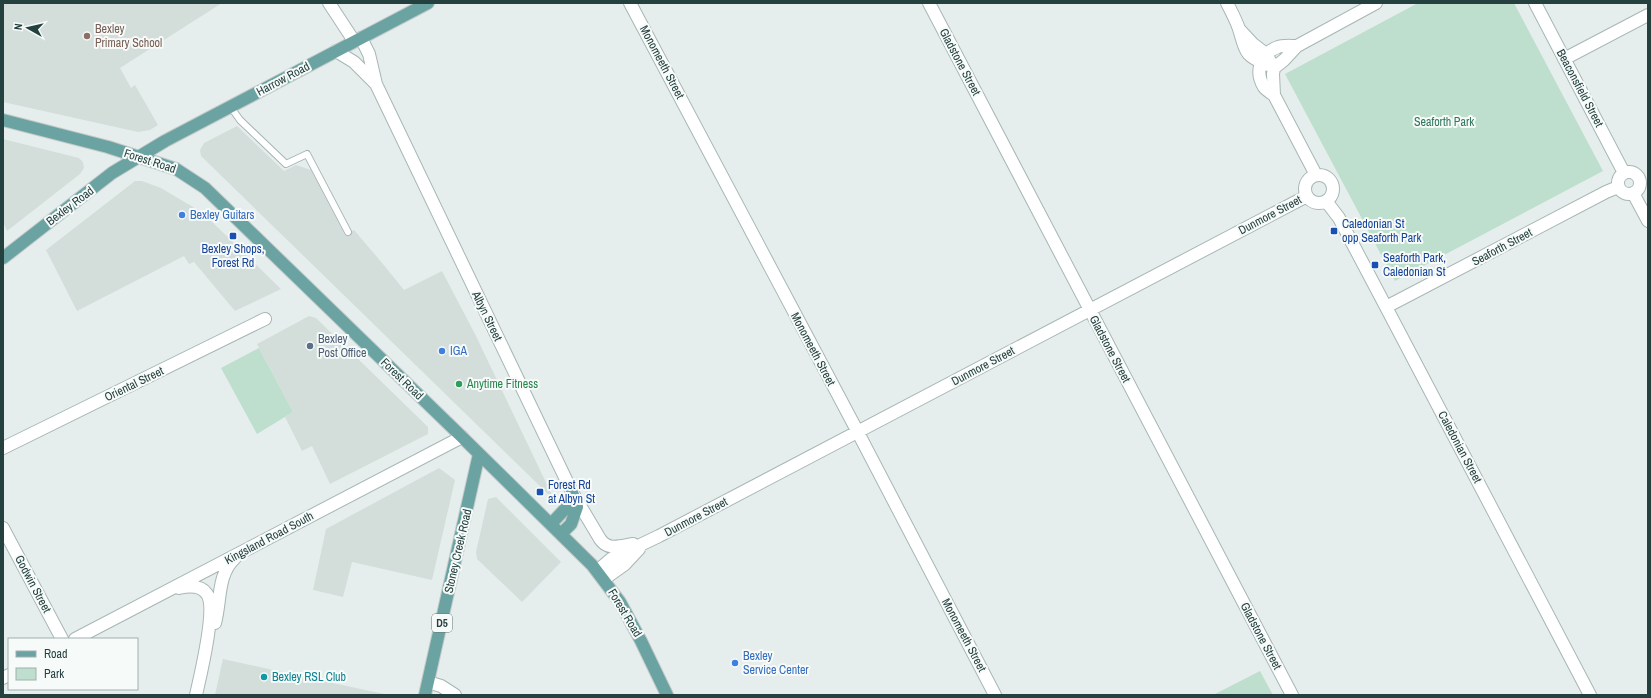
<svg xmlns="http://www.w3.org/2000/svg" width="1651" height="698" font-family="'Archivo Narrow',sans-serif">
<style>
.built{fill:#d3dedb}
.green{fill:#bedfce}
.lines{fill:none;stroke-linecap:round;stroke-linejoin:round}
.lane-casing{stroke:#a7b6b5;stroke-width:8}
.street-casing{stroke:#a7b6b5;stroke-width:14}
.primary-casing{stroke:#c2cac9;stroke-width:14}
.lane{stroke:#fff;stroke-width:6}
.street{stroke:#fff;stroke-width:12}
.primary{stroke:#6aa3a1;stroke-width:12}
.education-dot{fill:#8d6e63;stroke:#f6faf9;stroke-width:1.5}
.shop-dot{fill:#3f7fe0;stroke:#f6faf9;stroke-width:1.5}
.transit-dot{fill:#1a4fb4;stroke:#f6faf9;stroke-width:1.5}
.service-dot{fill:#5c6f8a;stroke:#f6faf9;stroke-width:1.5}
.leisure-dot{fill:#2e9e5b;stroke:#f6faf9;stroke-width:1.5}
.culture-dot{fill:#0f9aa8;stroke:#f6faf9;stroke-width:1.5}
.labels{text-anchor:middle;dominant-baseline:central;stroke-width:4;stroke-linejoin:round;paint-order:stroke}
.shield{fill:#f6faf9;stroke:#637877;stroke-width:1}
.shield-label{font-size:11px;font-weight:bold;fill:#24403f}
.education-label{font-size:12px;fill:#785e54;stroke:#f6faf9;text-anchor:start}
.street-label{font-size:12px;fill:#24403f;stroke:#f6faf9}
.park-label{font-size:12px;fill:#2e775a;stroke:#f6faf9}
.shop-label{font-size:12px;fill:#366cbe;stroke:#f6faf9;text-anchor:start}
.transit-label{font-size:12px;fill:#164399;stroke:#f6faf9;text-anchor:start}
.service-label{font-size:12px;fill:#4e5e75;stroke:#f6faf9;text-anchor:start}
.leisure-label{font-size:12px;fill:#27864d;stroke:#f6faf9;text-anchor:start}
.culture-label{font-size:12px;fill:#0d838f;stroke:#f6faf9;text-anchor:start}
</style>
<rect width="100%" height="100%" fill="#e5eeec"/>
<path class="built" d="M3 3H222L120 68 131 88 135 85 158 125 150 130 138 132 3 102Z
M237 126 284 171 296 165 311 170 345 235 354 230 383 264 404 290 442 271 476 336 552 495 550 496 201 156 200 150 204 143Z
M3 139 79 158 83 162 84 168 80 174 7 231 3 222Z
M135 181H142L161 188 203 213 281 289 235 311 194 262 189 264 184 256 77 311 46 250Z
M309 316 316 318 428 427V434L330 484 312 446 302 451 285 417 293 412 257 344Z
M439 468 455 480 432 580 352 562 343 597 313 590 326 529Z
M496 497 561 562 522 602 477 559 476 552 488 499Z
M223 659 314 679 389 695H215Z"/>
<path class="green" d="M1418 3H1514L1603 171 1395 281 1285 74Z
M259 348 293 412 257 434 221 368Z
M1260 671 1273 695H1213Z"/>
<g class="lines">
<g class="lane-casing">
<path id="lane" d="M230 106 240 120 286 164 307 154 348 232"/>
</g>
<g class="street-casing">
<path id="street" d="M329 3 354 41
M630 3 853 423 995 695
M929 3 1292 695
M1227 3C1231 11 1236 20 1239 29 1246 51 1243 55 1268 65
M1535 3 1624 173
M1239 29 1253 44 1266 54 1274 68 1273 74 1274 95
M361 38 369 54 376 84 572 492 600 539C608 551 620 546 633 544
M1297 46C1291 46 1283 45 1278 47 1261 53 1254 71 1264 87 1266 90 1271 93 1274 95L1316 175
M336 51 354 62 376 84
M1564 59 1648 15
M1274 68 1284 60 1297 46 1376 3
M1618 183a11 11 0 1 1 22 0a11 11 0 1 1-22 0Z
M1305 189a14 14 0 1 1 28 0a14 14 0 1 1-28 0Z
M1633 193 1648 221
M1326 201 1339 218 1386 307 1590 695
M1386 307 1606 192 1618 187
M3 448 265 319
M3 528 62 639
M597 571 611 559 659 536 1307 196
M604 579 625 564 639 549
M179 588C188 586 201 585 207 594 217 608 200 677 196 695
M215 623C221 602 217 574 235 558
M75 639 462 437
M3 678 9 675
M428 682 441 686 455 695"/>
</g>
<g class="primary-casing">
<path id="primary" d="M3 120 108 147 176 169 205 188 462 437 592 565 620 602 641 641 667 695
M3 258 112 173 165 141 428 3
M551 524 567 507 572 492
M561 534 571 524 577 507 572 492
M425 695 479 454"/>
</g>
<use href="#lane" class="lane"/>
<use href="#street" class="street"/>
<use href="#primary" class="primary"/>
</g>
<circle class="education-dot" cx="87" cy="36" r="4"/>
<g class="shop-dot">
<circle cx="182" cy="215" r="4"/>
<circle cx="442" cy="351" r="4"/>
<circle cx="735" cy="663" r="4"/>
</g>
<g class="transit-dot">
<rect x="1330" y="227" width="8" height="8" rx="2"/>
<rect x="229" y="232" width="8" height="8" rx="2"/>
<rect x="1371" y="261" width="8" height="8" rx="2"/>
<rect x="536" y="488" width="8" height="8" rx="2"/>
</g>
<circle class="service-dot" cx="310" cy="346" r="4"/>
<circle class="leisure-dot" cx="459" cy="384" r="4"/>
<circle class="culture-dot" cx="264" cy="677" r="4"/>
<g class="labels">
<rect class="shield" x="432" y="614" width="20" height="18" rx="3"/>
<g class="shield-label">
<text x="442" y="623">D5</text>
</g>
<g class="education-label">
<text x="95" y="29">Bexley<tspan x="95" dy="14">Primary School</tspan></text>
</g>
<g class="street-label">
<text transform="translate(662 62) rotate(62)">Monomeeth Street</text>
<text transform="translate(960 62) rotate(62)">Gladstone Street</text>
<text transform="translate(283 79) rotate(-28)">Harrow Road</text>
<text transform="translate(1580 88) rotate(62)">Beaconsfield Street</text>
<text transform="translate(150 161) rotate(18)">Forest Road</text>
<text transform="translate(70 206) rotate(-37)">Bexley Road</text>
<text transform="translate(1270 215) rotate(-28)">Dunmore Street</text>
<text transform="translate(1502 247) rotate(-28)">Seaforth Street</text>
<text transform="translate(487 316) rotate(64)">Albyn Street</text>
<text transform="translate(813 349) rotate(62)">Monomeeth Street</text>
<text transform="translate(1110 349) rotate(62)">Gladstone Street</text>
<text transform="translate(983 366) rotate(-28)">Dunmore Street</text>
<text transform="translate(402 379) rotate(44)">Forest Road</text>
<text transform="translate(134 384) rotate(-26)">Oriental Street</text>
<text transform="translate(1460 447) rotate(62)">Caledonian Street</text>
<text transform="translate(696 517) rotate(-28)">Dunmore Street</text>
<text transform="translate(269 538) rotate(-28)">Kingsland Road South</text>
<text transform="translate(458 551) rotate(-77)">Stoney Creek Road</text>
<text transform="translate(33 584) rotate(62)">Godwin Street</text>
<text transform="translate(625 613) rotate(59)">Forest Road</text>
<text transform="translate(964 635) rotate(62)">Monomeeth Street</text>
<text transform="translate(1261 636) rotate(62)">Gladstone Street</text>
</g>
<g class="park-label">
<text x="1444" y="122">Seaforth Park</text>
</g>
<g class="shop-label">
<text x="190" y="215">Bexley Guitars</text>
<text x="450" y="351">IGA</text>
<text x="743" y="656">Bexley<tspan x="743" dy="14">Service Center</tspan></text>
</g>
<g class="transit-label">
<text x="1342" y="224">Caledonian St<tspan x="1342" dy="14">opp Seaforth Park</tspan></text>
<text x="233" y="249" text-anchor="middle">Bexley Shops,<tspan x="233" dy="14">Forest Rd</tspan></text>
<text x="1383" y="258">Seaforth Park,<tspan x="1383" dy="14">Caledonian St</tspan></text>
<text x="548" y="485">Forest Rd<tspan x="548" dy="14">at Albyn St</tspan></text>
</g>
<g class="service-label">
<text x="318" y="339">Bexley<tspan x="318" dy="14">Post Office</tspan></text>
</g>
<g class="leisure-label">
<text x="467" y="384">Anytime Fitness</text>
</g>
<g class="culture-label">
<text x="272" y="677">Bexley RSL Club</text>
</g>
</g>
<rect width="1651" height="698" fill="none" stroke="#24403f" stroke-width="8"/>
<rect x="8" y="638" width="130" height="52" fill="#f6faf9" stroke="#a2b0af"/>
<rect x="16" y="651" width="20" height="6" fill="#6aa3a1" stroke="#a2b0af"/>
<text x="44" y="658" font-size="12" fill="#24403f">Road</text>
<rect x="16" y="668" width="20" height="12" fill="#bedfce" stroke="#a2b0af"/>
<text x="44" y="678" font-size="12" fill="#24403f">Park</text>
<g transform="translate(28 28) rotate(278)" stroke="#f6faf9" stroke-width="3" paint-order="stroke">
<path d="M0-3L7 15L0 10L-7 15Z" fill="#24403f"/>
<text y="-6" font-size="11" font-weight="bold" text-anchor="middle" fill="#24403f">N</text>
</g>
</svg>
